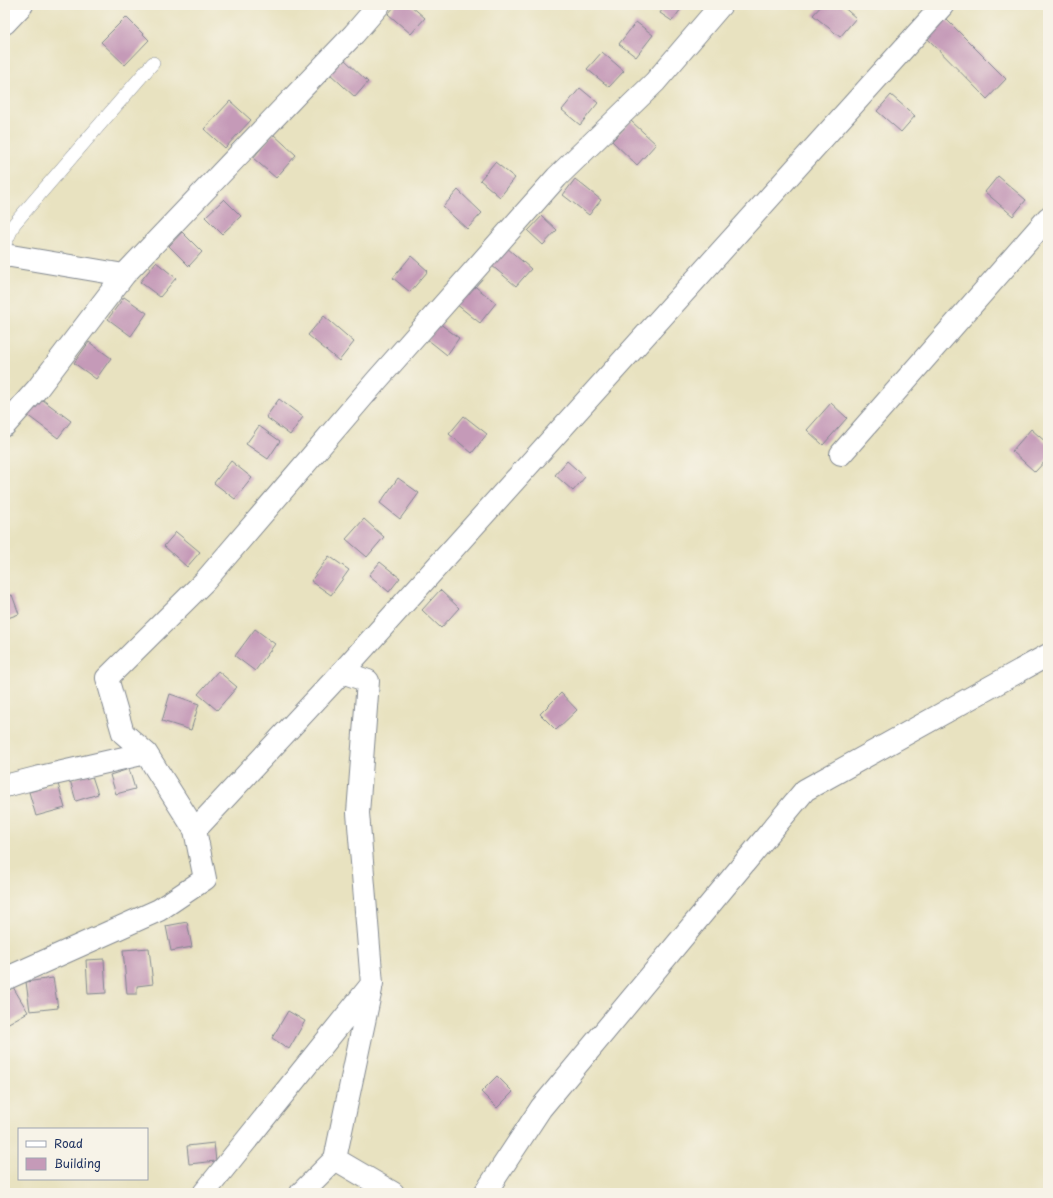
<svg xmlns="http://www.w3.org/2000/svg" width="1053" height="1198" font-family="'Playpen Sans',sans-serif">
<style>
.building{fill:#c59ab8}
.lines{fill:none;stroke-linecap:round;stroke-linejoin:round}
.service-casing{stroke:#82888f;stroke-width:14}
.minor-casing{stroke:#82888f;stroke-width:24}
.service{stroke:#fff;stroke-width:13}
.minor{stroke:#fff;stroke-width:22}
</style>
<rect width="100%" height="100%" fill="#f7f3e8"/>
<filter id="ink" filterUnits="userSpaceOnUse"><feTurbulence type="fractalNoise" baseFrequency=".025" numOctaves="2"/><feDisplacementMap in="SourceGraphic" scale="8" xChannelSelector="R" yChannelSelector="G"/><feConvolveMatrix kernelMatrix="1 2 1 2 8 2 1 2 1" color-interpolation-filters="sRGB"/></filter>
<filter id="wash" filterUnits="userSpaceOnUse"><feTurbulence type="fractalNoise" baseFrequency=".012" numOctaves="4" result="noise"/><feDisplacementMap in="SourceGraphic" scale="16" xChannelSelector="R" yChannelSelector="G"/><feGaussianBlur stdDeviation="0.9" result="paint"/><feColorMatrix in="noise" values="0 0 0 0 0 0 0 0 0 0 0 0 0 0 0 0 0 1.4 0 .05"/><feComposite in="paint" operator="in"/></filter>
<g filter="url(#wash)">
<rect width="100%" height="100%" fill="#e8e2c0"/>
<g id="blocks">
<path class="building" d="M396 5H410L425 18 411 34 388 14Z
M665 5H684L672 21 660 13Z
M822 5H841L856 18 840 37 813 15Z
M942 15 1006 79 987 99 923 34Z
M126 17 149 40 125 65 101 42Z
M636 22 653 35 636 57 619 44Z
M602 52 624 71 609 87 587 69Z
M343 58 368 82 355 97 329 73Z
M580 88 598 103 580 125 562 110Z
M891 95 915 116 901 132 877 111Z
M230 101 251 120 225 148 204 129Z
M631 121 656 144 637 165 612 141Z
M273 134 296 155 276 178 253 158Z
M495 162 515 178 500 197 480 180Z
M998 176 1026 200 1013 216 985 192Z
M575 179 601 200 589 215 563 195Z
M458 190 482 213 467 229 443 207Z
M224 199 241 216 222 234 205 217Z
M542 216 557 230 543 245 528 231Z
M182 232 202 252 189 266 169 246Z
M506 247 531 269 516 286 491 265Z
M411 256 428 271 410 292 393 278Z
M156 262 176 278 160 297 140 282Z
M472 284 496 303 480 323 456 304Z
M124 297 147 313 131 336 108 319Z
M324 316 354 342 339 361 308 335Z
M439 323 459 338 447 355 427 339Z
M89 342 111 358 96 379 74 363Z
M39 397 71 421 58 438 27 415Z
M279 399 303 417 290 435 266 417Z
M831 403 847 418 823 445 807 430Z
M464 416 487 434 472 453 449 434Z
M259 426 280 441 268 459 246 444Z
M1031 429 1048 444V458L1035 472 1012 451Z
M231 461 252 478 235 499 214 483Z
M567 461 585 477 573 491 555 475Z
M398 478 419 493 400 519 380 503Z
M364 519 384 537 367 557 346 539Z
M176 532 200 552 187 567 164 546Z
M329 556 349 570 331 595 311 581Z
M380 562 400 578 389 592 369 575Z
M440 590 459 608 441 628 422 610Z
M12 595 19 614 5 619V597Z
M255 629 275 644 255 671 235 656Z
M218 671 237 687 217 710 198 694Z
M561 693 577 710 556 730 540 714Z
M170 694 199 704 191 730 162 721Z
M129 769 135 789 116 794 110 775Z
M91 773 98 794 76 801 70 780Z
M58 784 65 808 36 816 29 792Z
M187 922 192 947 171 951 166 926Z
M149 948 153 984 137 986V994H127L123 950Z
M104 959 106 993 88 994 86 960Z
M53 978 58 1008 30 1011 26 982Z
M13 987 28 1012 5 1025V992Z
M288 1011 305 1021 289 1049 272 1038Z
M497 1076 513 1092 497 1108 481 1092Z
M214 1143 216 1161 189 1164 187 1146Z"/>
</g>
</g>
<g filter="url(#ink)">
<use href="#blocks" fill-opacity="0" stroke="#82888f" stroke-width="1"/>
<g class="lines">
<g class="service-casing">
<path id="service" d="M5 244 14 224 153 63"/>
</g>
<g class="minor-casing">
<path id="minor" d="M5 23 22 5
M5 255 124 275
M5 425 38 388 124 275 354 34 379 5
M841 454 1048 218
M5 786 36 778 146 753
M195 830 342 672 943 5
M5 979 159 910 205 879 195 830 146 753 123 733 107 678 205 581 377 380 557 177 655 82 721 5
M335 1159 393 1193
M204 1193 372 984 358 813 368 681 342 672
M301 1193 335 1159 371 989
M485 1193 541 1108 805 790 1048 655"/>
</g>
<use href="#service" class="service"/>
<use href="#minor" class="minor"/>
</g>
</g>
<rect width="1053" height="1198" fill="none" stroke="#f7f3e8" stroke-width="20"/>
<rect x="18" y="1128" width="130" height="52" fill="#f7f3e8" stroke="#9fa5b1"/>
<rect x="26" y="1141" width="20" height="6" fill="#ffffff" stroke="#9fa5b1"/>
<text x="54" y="1148" font-size="12" fill="#1b2f5e">Road</text>
<rect x="26" y="1158" width="20" height="12" fill="#c59ab8" stroke="#9fa5b1"/>
<text x="54" y="1168" font-size="12" fill="#1b2f5e">Building</text>
</svg>
